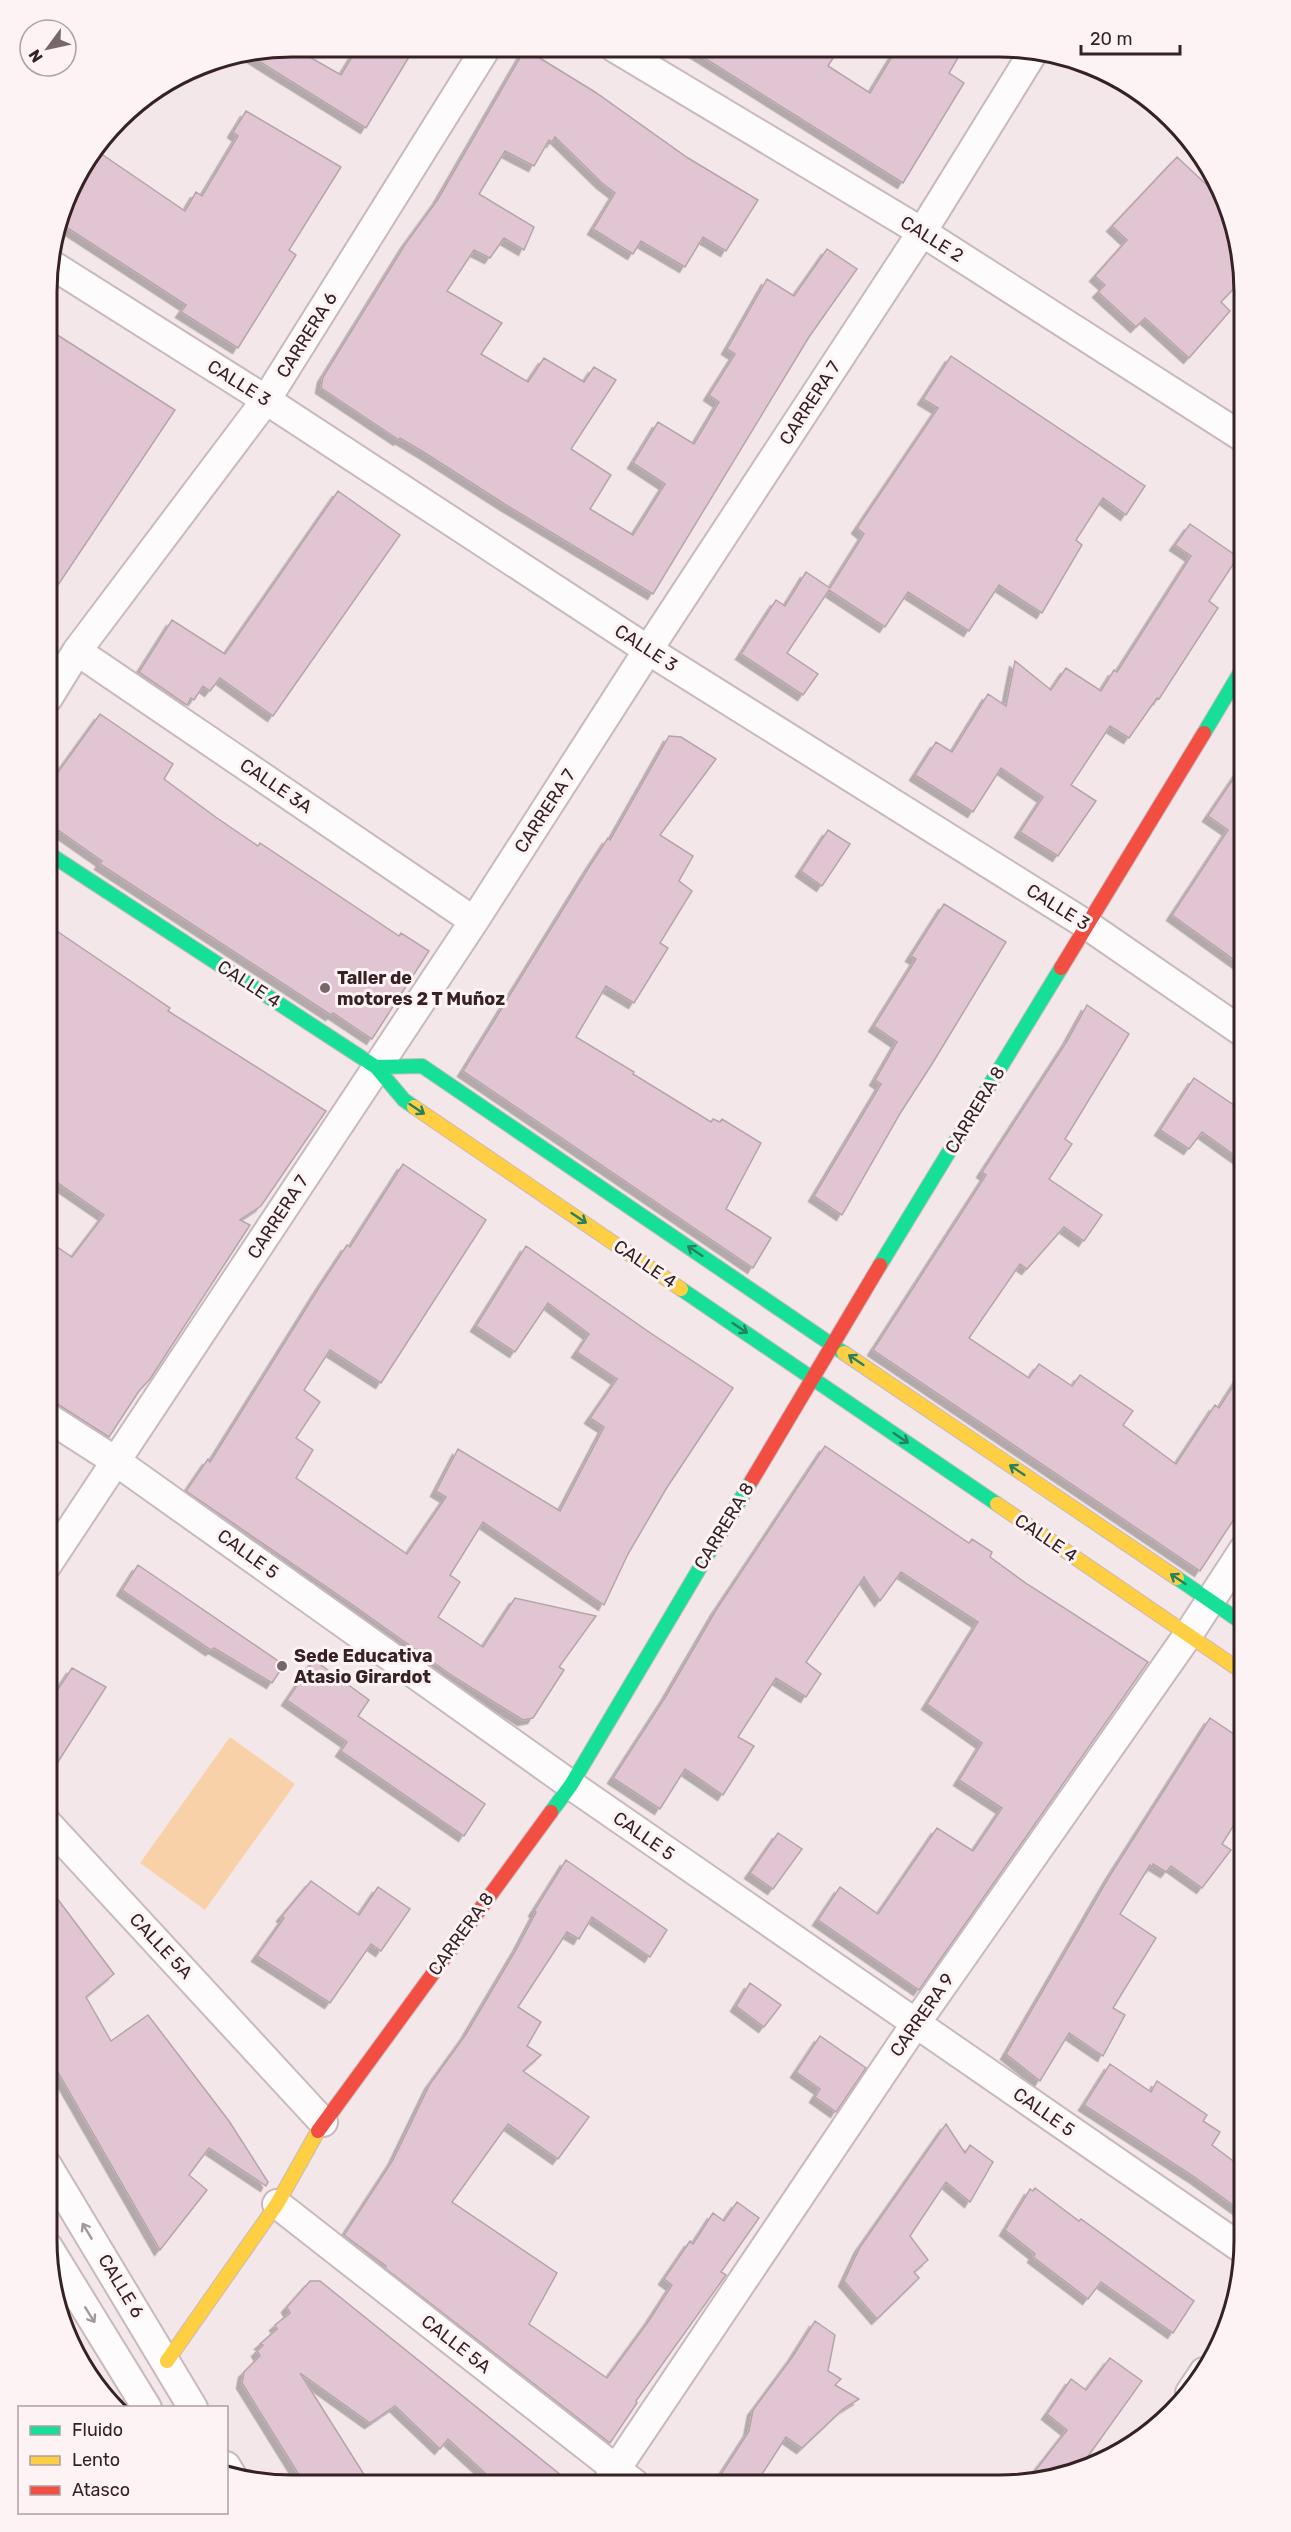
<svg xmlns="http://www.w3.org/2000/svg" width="1291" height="2532" font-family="Rubik,sans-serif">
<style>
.green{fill:#f9d1a9}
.building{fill:#e2c5d2;stroke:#b3a5aa;stroke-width:1.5;filter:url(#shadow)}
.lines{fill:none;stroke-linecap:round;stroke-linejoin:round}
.street-casing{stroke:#c9b9bc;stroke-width:32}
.fast-casing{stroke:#c9b9bc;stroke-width:16}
.slow-casing{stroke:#c9b9bc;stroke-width:16}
.jam-casing{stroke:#c9b9bc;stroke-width:16}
.street{stroke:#fdfbfc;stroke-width:28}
.fast{stroke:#16e098;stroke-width:14}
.slow{stroke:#ffcf43;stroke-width:14}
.jam{stroke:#f24e42;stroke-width:14}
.oneway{stroke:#26815e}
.oneway2{stroke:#a3999b}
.poi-dot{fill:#78676a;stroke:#fef3f4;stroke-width:2}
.labels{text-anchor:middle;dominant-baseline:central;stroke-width:6;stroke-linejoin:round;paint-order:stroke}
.street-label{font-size:18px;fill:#362225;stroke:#fef3f4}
.poi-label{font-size:18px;font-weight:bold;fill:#362225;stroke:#fef3f4;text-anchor:start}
.rim{fill:none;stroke:#362225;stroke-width:3}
</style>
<defs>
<filter id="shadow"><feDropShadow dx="-5.5" dy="5.5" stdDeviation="0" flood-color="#0004"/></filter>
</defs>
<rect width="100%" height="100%" fill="#f4e7e9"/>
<path class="green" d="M230 1737 295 1784 205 1910 140 1863Z"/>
<path class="building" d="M292 47 341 75 358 47H415L366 128 249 55Z
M525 49 595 92 688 158 758 200 726 251 703 237 685 267 641 241 633 254 593 229 615 193 602 183 555 137 552 142 549 140 534 166 505 151 479 194 534 227 524 250 504 238 490 258 474 250 447 291 502 323 481 354 528 382 544 358 584 382 594 367 616 380 571 449 611 475 590 509 633 535 665 484 633 463 658 422 694 444 719 402 709 395 735 354 727 349 767 279 794 296 827 249 857 269 809 337 653 594 506 505 425 453 400 438 399 440 321 388 323 377 406 243 438 199Z
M690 49 838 50 828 66 870 93 896 50 962 51 949 73 964 83 903 183Z
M246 111 341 167 289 250 296 255 238 348 181 312 186 305 60 223 72 183 97 151 185 211 196 192 202 196 238 136 233 132Z
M1177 157 1226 203 1232 214 1242 280 1221 302 1230 311 1189 358 1145 318 1136 327 1098 292 1105 285 1095 276 1127 240 1112 226Z
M48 329 175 410 48 600Z
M951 356 1145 486 1126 515 1103 498 1076 540 1082 545 1042 613 999 585 969 631 908 592 885 627 829 590 787 653 818 674 803 695 741 654 776 600 785 606 806 572 830 588 864 534 857 528 938 408 923 399Z
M338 491 400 535 273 716 220 678 210 691 203 686 194 700 191 698 187 705 139 672 172 620 225 654Z
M1190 524 1238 557 1209 601 1218 608 1159 699 1157 698 1129 738 1110 726 1071 785 1096 801 1058 856 1020 832 1043 797 1001 768 973 812 915 775 936 742 952 752 988 694 1006 706 1015 661 1051 690 1066 668 1101 691 1114 670 1117 672 1191 556 1175 545Z
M100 714 173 764 164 779 217 818 258 846 260 843 399 936 401 933 429 951 372 1039 333 1013 331 1015 100 864 102 861 48 823V786Z
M669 736 681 737 716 759 660 835 693 856 679 881 692 891 660 943 668 948 634 1003 606 986 576 1037 634 1072 633 1074 711 1122 713 1119 720 1122 722 1119 761 1143 726 1209 771 1238 753 1268 463 1071 589 867 608 838 610 840Z
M1244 763V967L1172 915 1228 830 1208 816Z
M828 830 850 844 822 886 801 871Z
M944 904 1006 942 932 1064 901 1112 842 1215 814 1196 881 1084 875 1080 897 1042 874 1026 916 959 911 956Z
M48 925 170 1008 168 1011 326 1111 261 1206 240 1220 250 1225 150 1379 139 1391 109 1437 56 1403 47 1401 48 1241 72 1257 104 1215 48 1176Z
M1087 1005 1129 1034 1065 1139 1072 1144 1049 1179 1102 1215 1084 1241 1064 1227 1027 1269 1020 1264 969 1338 1029 1378 1039 1364 1072 1386 1080 1375 1133 1411 1123 1425 1176 1464 1215 1405 1219 1408 1244 1369V1504L1200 1571 873 1350 986 1175 982 1172 1067 1041Z
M1194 1078 1244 1112V1162L1202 1132 1189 1149 1160 1130Z
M403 1164 486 1220 381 1383 330 1350 304 1390 320 1402 296 1438 313 1450 296 1478 407 1554 446 1497 436 1491 458 1449 560 1511 604 1427 590 1418 617 1379 577 1352 589 1334 548 1303 515 1352 476 1326 526 1246 649 1332 733 1388 666 1489 628 1554 604 1605 483 1522 450 1575 460 1582 438 1617 483 1647 515 1598 596 1616 559 1667 564 1670 533 1718 523 1720 454 1677 350 1603 186 1491 208 1459 210 1462 320 1286 347 1245 350 1247Z
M825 1446 969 1543 972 1539 992 1552 990 1557 1027 1584 1148 1662 919 1990 818 1920 840 1887 878 1914 937 1828 973 1851 1002 1808 959 1780 982 1743 927 1704 978 1622 901 1572 880 1601 864 1577 806 1662 821 1674 806 1697 776 1678 738 1737 754 1746 723 1795 685 1769 660 1809 613 1778 666 1696 716 1610Z
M138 1565 284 1665 272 1683 214 1648 211 1650 122 1590Z
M314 1660 369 1700 358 1716 485 1804 464 1836 341 1751 347 1742 287 1700Z
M72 1668 106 1687 47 1779V1706Z
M1210 1718 1244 1741V1809L1222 1844 1231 1850 1202 1888 1171 1866 1166 1872 1153 1864 1152 1867 1150 1865 1120 1914 1156 1938 1113 2008 1125 2015 1103 2056 1069 2033 1040 2081 1006 2054 1109 1877Z
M778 1833 802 1849 773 1889 750 1873Z
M566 1860 667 1930 650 1957 592 1917 579 1939 567 1932 518 2007 541 2022 527 2046 541 2055 523 2071 589 2117 558 2159 508 2124 452 2202 557 2273 529 2324 607 2378 650 2319 672 2285 664 2279 690 2241 693 2244 713 2213 724 2221 737 2202 759 2218 721 2272 726 2275 636 2401 637 2403 610 2443 385 2268 386 2266 344 2235 393 2160 430 2084 466 2034 517 1948 536 1912 534 1911Z
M311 1881 359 1915 378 1887 410 1909 381 1951 371 1944 330 2003 257 1956 284 1918 282 1916Z
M47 1885 114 1974 86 1997 111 2041 148 2015 229 2121 268 2182 266 2186 209 2148 189 2175 207 2190 160 2250 47 2053Z
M750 1983 781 2005 764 2027 736 2006Z
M820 2036 866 2068 836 2112 815 2097 820 2089 796 2072Z
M1110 2064 1151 2092 1157 2081 1207 2115 1203 2121 1220 2132 1212 2145 1244 2169V2213L1193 2176 1084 2105Z
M946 2124 965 2153 970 2145 993 2162 970 2202 946 2182 910 2236 928 2260 914 2272 919 2278 877 2319 844 2281 860 2247Z
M1035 2188 1079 2221 1081 2219 1194 2301 1173 2333 1101 2282 1088 2299 1033 2257 1035 2254 1005 2230 1030 2189 1033 2191Z
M310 2281H320L572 2484H497L448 2439 440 2449 395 2406 370 2423 300 2373 370 2484 304 2483 242 2383 244 2372 260 2356 257 2351 263 2345 260 2344 277 2329 275 2325 290 2313 287 2307Z
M815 2321 835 2335 828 2371 841 2379 835 2385 859 2399 843 2409 802 2448 786 2437 755 2485H714L749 2431 753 2410 793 2356Z
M1110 2358 1142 2381 1076 2473 1027 2481 1067 2430 1047 2414 1071 2379 1086 2390Z"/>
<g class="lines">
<g class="street-casing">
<path id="street" d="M615 48 922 232 1244 438
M49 263 266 400 648 650 1087 925 1244 1033
M77 651 474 921
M48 698 77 651 266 400 486 48
M47 1417 117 1462 571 1785 1244 2250
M47 1565 474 921 648 650 922 232 1034 51
M47 1823 323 2122
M47 2165 193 2408
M277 2204 635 2484
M48 2247 147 2408
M1190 2393 1204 2372
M226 2466 232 2476
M606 2484 916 2023 1188 1635 1244 1549"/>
</g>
<g class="fast-casing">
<path id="fast" d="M1204 733 1244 666
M48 853 376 1067 404 1100 414 1107
M376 1067 422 1066 844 1353
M880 1265 1061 968
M681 1289 997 1504
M1177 1578 1244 1624
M551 1812 571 1785 752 1480"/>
</g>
<g class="slow-casing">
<path id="slow" d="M414 1107 681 1289
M844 1353 1177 1578
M997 1504 1244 1673
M167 2361 277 2204 318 2131"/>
</g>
<g class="jam-casing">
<path id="jam" d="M1061 968 1204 733
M752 1480 880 1265
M318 2131 551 1812"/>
</g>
<use href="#street" class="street"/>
<use href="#fast" class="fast"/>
<use href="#slow" class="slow"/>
<use href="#jam" class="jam"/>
</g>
<defs><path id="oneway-shaft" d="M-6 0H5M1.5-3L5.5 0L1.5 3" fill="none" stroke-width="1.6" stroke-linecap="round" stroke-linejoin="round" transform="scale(1.5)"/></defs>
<g class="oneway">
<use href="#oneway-shaft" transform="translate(417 1109) rotate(34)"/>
<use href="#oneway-shaft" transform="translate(579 1218) rotate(34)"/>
<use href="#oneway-shaft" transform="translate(695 1251) rotate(-146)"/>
<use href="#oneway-shaft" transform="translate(740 1328) rotate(34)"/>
<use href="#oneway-shaft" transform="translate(856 1360) rotate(-146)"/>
<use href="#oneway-shaft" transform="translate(901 1438) rotate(34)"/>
<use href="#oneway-shaft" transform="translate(1017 1470) rotate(-146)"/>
<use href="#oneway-shaft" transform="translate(1178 1579) rotate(-146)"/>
</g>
<g class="oneway2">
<use href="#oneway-shaft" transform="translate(87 2231) rotate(-121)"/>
<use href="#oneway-shaft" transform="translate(90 2315) rotate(58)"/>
</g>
<g class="poi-dot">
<circle cx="325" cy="988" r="6"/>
<circle cx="282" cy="1666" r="6"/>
</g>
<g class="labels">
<g class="street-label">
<text transform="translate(932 239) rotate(32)">CALLE 2</text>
<text transform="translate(307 335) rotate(-58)">CARRERA 6</text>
<text transform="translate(239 383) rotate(32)">CALLE 3</text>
<text transform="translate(810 403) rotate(-57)">CARRERA 7</text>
<text transform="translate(646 648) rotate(33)">CALLE 3</text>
<text transform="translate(276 786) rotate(34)">CALLE 3A</text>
<text transform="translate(545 811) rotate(-57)">CARRERA 7</text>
<text transform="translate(1058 907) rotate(32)">CALLE 3</text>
<text transform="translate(249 984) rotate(33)">CALLE 4</text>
<text transform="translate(975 1110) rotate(-59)">CARRERA 8</text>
<text transform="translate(278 1217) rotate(-57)">CARRERA 7</text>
<text transform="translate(645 1264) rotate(34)">CALLE 4</text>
<text transform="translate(724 1526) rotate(-59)">CARRERA 8</text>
<text transform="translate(1046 1538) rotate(34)">CALLE 4</text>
<text transform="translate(248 1554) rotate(36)">CALLE 5</text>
<text transform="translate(644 1836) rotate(35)">CALLE 5</text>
<text transform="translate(461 1934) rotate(-54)">CARRERA 8</text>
<text transform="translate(161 1946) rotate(47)">CALLE 5A</text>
<text transform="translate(922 2015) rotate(-55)">CARRERA 9</text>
<text transform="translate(1044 2112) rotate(35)">CALLE 5</text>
<text transform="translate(121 2286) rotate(59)">CALLE 6</text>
<text transform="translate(456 2344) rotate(38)">CALLE 5A</text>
</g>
<g class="poi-label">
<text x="337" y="978">Taller de<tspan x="337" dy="21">motores 2 T Muñoz</tspan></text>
<text x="294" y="1656">Sede Educativa<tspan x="294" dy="21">Atasio Girardot</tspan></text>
</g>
</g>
<path d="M0 0H1291V2532H0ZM292 57H999A235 235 0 0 1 1234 292V2240A235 235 0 0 1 999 2475H292A235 235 0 0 1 57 2240V292A235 235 0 0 1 292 57Z" fill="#fef3f4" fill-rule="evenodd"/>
<path class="rim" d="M292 57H999A235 235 0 0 1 1234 292V2240A235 235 0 0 1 999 2475H292A235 235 0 0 1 57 2240V292A235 235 0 0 1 292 57Z"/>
<rect x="18" y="2406" width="210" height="108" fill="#fef3f4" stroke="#ae9fa1" stroke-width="1.5"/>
<rect x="30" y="2426" width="30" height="9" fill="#16e098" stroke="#ae9fa1" stroke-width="1.5"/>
<text x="72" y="2436" font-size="18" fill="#362225">Fluido</text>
<rect x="30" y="2456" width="30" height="9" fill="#ffcf43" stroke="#ae9fa1" stroke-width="1.5"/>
<text x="72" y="2466" font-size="18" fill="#362225">Lento</text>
<rect x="30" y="2486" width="30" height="9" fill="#f24e42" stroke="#ae9fa1" stroke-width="1.5"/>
<text x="72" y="2496" font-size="18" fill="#362225">Atasco</text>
<g transform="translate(48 48) rotate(237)"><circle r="28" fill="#fef3f4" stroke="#ae9fa1" stroke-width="1.5"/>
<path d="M0-4.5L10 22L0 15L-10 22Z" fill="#78676a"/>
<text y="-9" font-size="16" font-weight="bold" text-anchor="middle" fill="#362225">N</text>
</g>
<path d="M1081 45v9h99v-9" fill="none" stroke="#362225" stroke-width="3"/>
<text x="1090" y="45" font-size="18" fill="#362225" stroke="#fef3f4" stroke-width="4.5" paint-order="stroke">20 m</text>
</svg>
